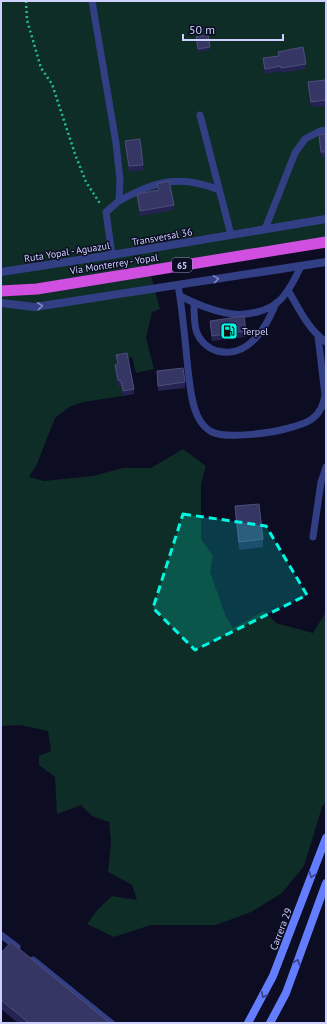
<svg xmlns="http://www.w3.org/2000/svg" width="327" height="1024" font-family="'PT Sans',sans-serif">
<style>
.green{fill:#0e2d26}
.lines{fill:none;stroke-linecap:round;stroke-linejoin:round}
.path{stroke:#24bc97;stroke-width:2.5;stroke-dasharray:2 3;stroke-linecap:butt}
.service{stroke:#333f85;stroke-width:7}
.minor{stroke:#333f85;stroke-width:8}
.secondary{stroke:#647dff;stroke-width:8}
.trunk{stroke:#d04ee0;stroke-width:11}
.wall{fill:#242352}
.building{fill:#363665;stroke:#4e4e7d}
.oneway{stroke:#8088c2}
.oneway2{stroke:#343f85}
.marked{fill:#00f8e3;fill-opacity:0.2;stroke:#00f8e3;stroke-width:3;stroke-dasharray:8 5;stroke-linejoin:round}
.labels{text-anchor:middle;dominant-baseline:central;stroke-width:3;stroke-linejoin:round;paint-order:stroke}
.shield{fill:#0c0c22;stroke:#9396bd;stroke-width:1}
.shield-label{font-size:9px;font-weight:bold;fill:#cdd1ff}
.street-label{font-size:10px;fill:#cdd1ff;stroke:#0c0c22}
.poi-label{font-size:10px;fill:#cdd1ff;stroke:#0c0c22;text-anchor:start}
</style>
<rect width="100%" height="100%" fill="#0c0c22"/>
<path class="green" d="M1 1H326V243L150 272 160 309 152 312 146 338 154 369 136 373 132 357 127 359 121 386 123 396 83 402 69 407 55 418 37 464 29 477 44 481 93 476 123 468H151L183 449 206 466 201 484V539L213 556 210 572 226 617 233 628 264 611 276 623 313 633 326 612V802L322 807 304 866 282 893 251 912 216 925H151L114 937 87 924 98 909 112 896 137 900 132 885 108 872 111 842 109 822 92 816 81 805 57 814 55 777 39 765V756L51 751 48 731 20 725 1 726Z"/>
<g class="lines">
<path class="path" d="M26 1 27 20 41 68 52 84 75 154 86 182 101 205"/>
<path class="service" d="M92 1 116 143 120 180 119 201 106 212 112 255
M200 115 231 235
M119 201C155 181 180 174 219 190
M265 229 295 153 305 139 320 131 326 130
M178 285C183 313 185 341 188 370 190 385 191 403 198 417 201 423 206 429 212 432 226 439 270 433 285 429 306 424 322 419 325 395L318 336
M288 290C299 309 308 329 326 342
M180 296C194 303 210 310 226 313 244 317 270 312 282 298 291 288 296 277 301 266
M194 303C194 312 194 322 196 330 199 340 207 348 217 351 248 359 266 328 276 303
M313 537 321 482 326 467
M1 935 17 947
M33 960 111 1023"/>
<path class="minor" d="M1 272 112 255 326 219
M1 303 35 307 326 262"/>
<path class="secondary" d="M248 1023 273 976 326 838
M270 1023 286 993 326 883"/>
<path class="trunk" d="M1 291 37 289 326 242"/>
</g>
<path class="wall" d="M196 37 210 47V50L198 52Z
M278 52 306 64V69L281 73V71L265 74 263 63V58L278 56Z
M308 82 326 88V106L311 107 308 88Z
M326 134V157L321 158 319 141V135Z
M125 141 143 165V170L129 172 125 147Z
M157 184 174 205V210L140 216 137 200V194L158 190Z
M210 321 246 331V337L212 341 210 326Z
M116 355 134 389V394L123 396 121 386H118L115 370V365L117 364Z
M157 371 185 382V388L158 391 157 377Z
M235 506 263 539V547L239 550 235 514Z
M1 953 110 1023H18L1 1009Z"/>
<path class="building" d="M208 35 210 47 198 49 196 37Z
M303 47 306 64 281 68V66L265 69 263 58 279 56 278 52Z
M325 80 326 88V100L311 102 308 82Z
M326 134V152H321L319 135Z
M140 139 143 165 129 166 125 141Z
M169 181 174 205 140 211 137 194 159 190 157 184Z
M244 316 246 331 212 336 210 321Z
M127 353 134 389 123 391 121 381 118 380 115 365 118 363 116 355Z
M183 368 185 382 158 386 157 371Z
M259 504 263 539 239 542 235 506Z
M11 942 110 1023H29L1 1000V953Z"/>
<defs><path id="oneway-chevron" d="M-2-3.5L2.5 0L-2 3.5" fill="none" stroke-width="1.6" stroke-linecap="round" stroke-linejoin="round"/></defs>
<g class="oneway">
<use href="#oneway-chevron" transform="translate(216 279) rotate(-9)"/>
<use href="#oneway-chevron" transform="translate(40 306) rotate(-6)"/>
</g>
<g class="oneway2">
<use href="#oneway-chevron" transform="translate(312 875) rotate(111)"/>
<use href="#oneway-chevron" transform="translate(297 962) rotate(-70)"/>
<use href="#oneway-chevron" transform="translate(264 995) rotate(116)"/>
</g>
<path class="marked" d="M183 514 266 526 307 595 195 650 153 608Z"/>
<defs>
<g id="fuel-square" transform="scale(0.9)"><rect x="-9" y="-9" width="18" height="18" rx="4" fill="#00f8e3" stroke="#0c0c22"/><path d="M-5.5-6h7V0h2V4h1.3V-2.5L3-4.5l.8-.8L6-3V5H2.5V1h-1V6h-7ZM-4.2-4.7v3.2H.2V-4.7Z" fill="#111"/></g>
</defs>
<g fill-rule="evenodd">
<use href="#fuel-square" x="229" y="331"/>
</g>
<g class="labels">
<rect class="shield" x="172" y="258" width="20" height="14" rx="3"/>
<g class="shield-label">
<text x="182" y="265">65</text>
</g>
<g class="street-label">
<text transform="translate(162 237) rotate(-10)">Transversal 36</text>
<text transform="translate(67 252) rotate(-9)">Ruta Yopal - Aguazul</text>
<text transform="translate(114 264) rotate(-9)">Vía Monterrey - Yopal</text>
<text transform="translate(281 929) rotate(-69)">Carrera 29</text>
</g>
<g class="poi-label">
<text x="242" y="331">Terpel</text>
</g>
</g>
<rect width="327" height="1024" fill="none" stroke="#cdd1ff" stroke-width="4"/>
<path d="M183 34v6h100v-6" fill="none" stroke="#cdd1ff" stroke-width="2"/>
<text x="189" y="34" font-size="12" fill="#cdd1ff" stroke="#0c0c22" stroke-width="3" paint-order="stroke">50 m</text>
</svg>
